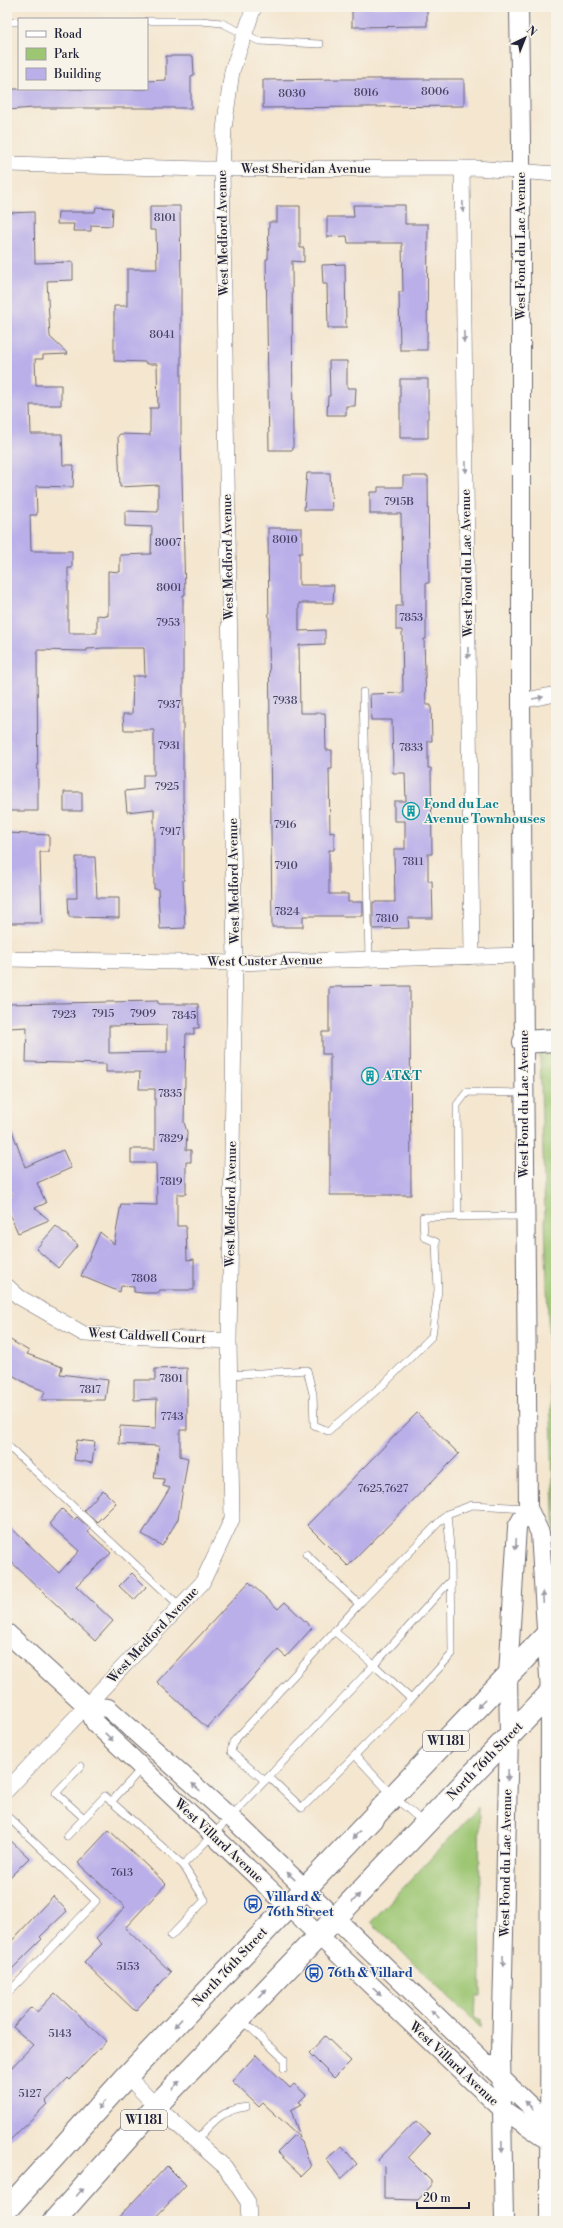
<svg xmlns="http://www.w3.org/2000/svg" width="563" height="2228" font-family="'Libre Bodoni',serif">
<style>
.green{fill:#9dc673;stroke:#607457}
.building{fill:#baafe9;fill-rule:evenodd}
.lines{fill:none;stroke-linecap:round;stroke-linejoin:round}
.service-casing{stroke:#6c676f;stroke-width:8}
.minor-casing{stroke:#6c676f;stroke-width:16}
.tertiary-casing{stroke:#6c676f;stroke-width:20}
.primary-casing{stroke:#6c676f;stroke-width:24}
.motorway-casing{stroke:#6c676f;stroke-width:24}
.service{stroke:#fff;stroke-width:7}
.minor{stroke:#fff;stroke-width:15}
.tertiary{stroke:#fff;stroke-width:18}
.primary{stroke:#fff;stroke-width:22}
.motorway{stroke:#fff;stroke-width:22}
.oneway{fill:#9c9ca7}
.labels{text-anchor:middle;dominant-baseline:central;stroke-width:3;stroke-linejoin:round;paint-order:stroke}
.number-label{font-size:11px;fill:#484566}
.shield{fill:#f7f3e8;stroke:#62616f;stroke-width:1}
.shield-label{font-size:12px;font-weight:bold;fill:#22223b}
.street-label{font-size:13px;fill:#22223b;stroke:#f7f3e8}
.culture-label{font-size:13px;font-weight:bold;fill:#0d838f;stroke:#f7f3e8;text-anchor:start}
.transit-label{font-size:13px;font-weight:bold;fill:#164399;stroke:#f7f3e8;text-anchor:start}
</style>
<rect width="100%" height="100%" fill="#f7f3e8"/>
<filter id="ink" filterUnits="userSpaceOnUse"><feTurbulence type="fractalNoise" baseFrequency=".025" numOctaves="2"/><feDisplacementMap in="SourceGraphic" scale="8" xChannelSelector="R" yChannelSelector="G"/><feConvolveMatrix kernelMatrix="1 2 1 2 8 2 1 2 1" color-interpolation-filters="sRGB"/></filter>
<filter id="wash" filterUnits="userSpaceOnUse"><feTurbulence type="fractalNoise" baseFrequency=".012" numOctaves="4" result="noise"/><feDisplacementMap in="SourceGraphic" scale="16" xChannelSelector="R" yChannelSelector="G"/><feGaussianBlur stdDeviation="0.9" result="paint"/><feColorMatrix in="noise" values="0 0 0 0 0 0 0 0 0 0 0 0 0 0 0 0 0 1.4 0 .05"/><feComposite in="paint" operator="in"/></filter>
<g filter="url(#wash)">
<rect width="100%" height="100%" fill="#f4e6cf"/>
<path class="green" d="M556 1048V1579L540 1056 545 1050Z
M479 1807 481 1996H476L475 2019H481V2028L371 1922Z"/>
<g id="blocks">
<path class="building" d="M352 7H427V26L352 27Z
M166 56H193L194 75 191 76V108H34L7 110V89H147V81L166 80Z
M340 79H464V106L263 108V80Z
M353 205H405V224H428L427 350H400L399 292H403L402 243H348L347 236 327 237V217H354Z
M150 206H180L181 285V438L185 595H183V798L186 839H184V880H183L185 928 160 929 158 889H154V809L127 812 125 791 143 789V775H154V730H124L123 714H132L133 676H145L144 648H104L87 649V651L37 650 38 811H8V776L7 213 34 212 35 263 73 262V280L47 281 50 337 68 354 43 355V359H35L36 385H61V405H30L31 434H62L63 465H74L73 487 36 486 37 515H30L31 551H72V568H68V633H97V615L108 616V571L120 572V555L151 554 152 527 125 526V511L158 512V485L120 487 118 436 120 434 150 435V408H158L157 364H146V362L114 361V306H127V269H157L156 230H150Z
M277 206H300V248H304V262L292 261 293 450H269L266 259H268L269 222H277Z
M96 207 113 208 112 226 91 225V231H73L74 224H57L58 212H95Z
M345 264 346 328H328L327 284H323L322 265Z
M329 361H347V388H356L355 406H346V415H327L328 396H330Z
M400 379H428V438H400Z
M307 473H330L332 510H304Z
M403 476H428L429 583H426V639H424L426 705H431L432 741H428V768H431L432 854H428V881H432L433 918H408L409 928 373 929V902H395L394 849H405V821H394V801H406L405 773H393L392 720H371L370 694 403 693 402 630H396V606H402L401 514H370V492H378V487H403Z
M268 528H302V553H299V585H334L333 603H299V631L325 630V644L299 645 300 713H325L326 750H332V769H329L330 833 334 832V850H329V894H348V902H363V916H303V927H272Z
M64 792H82V811H64Z
M7 833 49 835V852H40L42 923H8Z
M76 857H95L97 898H119V918L69 917 68 898H77Z
M410 986 411 1195H330V1054H322V1032H329V987Z
M158 1001V1004H198L199 1028H194V1034H186L184 1122 187 1132 186 1150H191V1162H186V1194H177V1226H186L187 1260 194 1259V1290H160L158 1293H143L134 1292V1287L121 1286 120 1292 81 1276 100 1232 114 1244 121 1204 157 1205 156 1163H131V1149H155V1089H139L140 1072H106V1064L26 1062 27 1027 9 1028 7 1004ZM167 1025V1052L109 1053V1026Z
M7 1122H9L25 1167 63 1150 71 1168 37 1183 46 1203 35 1208 49 1220 18 1233 7 1208V1198L12 1195 7 1182Z
M56 1226 78 1245 58 1268 36 1249Z
M7 1338 29 1351 27 1354 62 1367 60 1374 108 1380 105 1400H42L45 1391 31 1386 7 1372Z
M187 1368V1430H180V1456L188 1458 178 1519 162 1546 142 1534 170 1488 163 1486 164 1479 154 1478 159 1446 119 1444 120 1426 156 1428 157 1399 134 1400V1380H155V1369Z
M417 1413 459 1454 348 1566 307 1525Z
M77 1440 95 1442 92 1463 74 1460Z
M103 1490 116 1503 97 1522 84 1510Z
M62 1509 74 1520 77 1517 90 1529 88 1532 111 1553 76 1586 113 1621 95 1641 7 1558V1524L59 1573 79 1551 49 1524Z
M132 1573 146 1587 134 1600 119 1586Z
M249 1582 278 1609 285 1602 312 1628 286 1657 278 1650 207 1728 157 1682Z
M109 1830 166 1884 125 1928 171 1972 135 2011 84 1962 102 1944 96 1938 125 1907 78 1863Z
M7 1837 29 1858 7 1880Z
M53 1896 67 1911 40 1937 42 1939 7 1974V1946Z
M55 1993 106 2041 70 2080 68 2078 45 2102 47 2104 7 2143V2072L33 2045 13 2027 31 2007 37 2012Z
M325 2036 351 2061 334 2078 309 2053Z
M256 2055 290 2088 294 2084 306 2095 299 2102 302 2104 291 2110 300 2137 263 2103 259 2107 232 2081Z
M416 2121 430 2134 408 2158 431 2181V2186L418 2200 384 2199V2166L378 2160Z
M294 2135 302 2142 311 2167 302 2176 277 2152Z
M342 2146 357 2164 341 2179 326 2159Z
M167 2166 186 2185 152 2221H115Z"/>
</g>
</g>
<g filter="url(#ink)">
<use href="#blocks" fill-opacity="0" stroke="#6c676f" stroke-width="1"/>
<g class="lines">
<g class="service-casing">
<path id="service" d="M147 21H201L222 23 259 41 320 44
M7 22H19
M363 692 369 959
M458 1216 457 1105 467 1092 523 1093
M230 1375 307 1370 313 1394 314 1425 328 1431 384 1384 432 1336 438 1290 436 1242 424 1237 423 1217 525 1216
M7 1445 180 1606
M306 1554 359 1604
M334 1631 374 1665 451 1580
M411 1699 452 1654 451 1557 447 1514
M355 1755 393 1796 423 1822
M81 1766 56 1793 84 1818
M265 1781 231 1752 233 1742 362 1601 447 1514 472 1505 528 1508
M111 1802 142 1768
M7 1816 96 1901 7 1994
M67 1836 105 1796 183 1865
M171 1936 205 1900 183 1865 242 1805 374 1665 411 1699 302 1808 269 1777
M241 2019 284 2059V2068
M196 2141C212 2123 221 2110 246 2107"/>
</g>
<g class="minor-casing">
<path id="minor" d="M7 164 204 169 476 168 556 174
M462 168 472 957
M521 701 556 694
M7 959 235 963 523 955
M7 1286 19 1297 84 1334 229 1341
M7 1790 202 1583 232 1519 229 1341 235 963 222 169 224 129 232 71 254 7
M127 2076 156 2106 225 2167 248 2202 249 2221"/>
</g>
<g class="tertiary-casing">
<path id="tertiary" d="M519 7 521 141V701L528 1508 540 1533 550 1693 549 2221
M7 1633 87 1706 95 1723 473 2082 502 2109 556 2145
M87 1706 108 1708 239 1825 553 2128
M504 2221 501 2053 509 1736 508 1675 517 1527 528 1508"/>
</g>
<g class="primary-casing">
<path id="primary" d="M7 2209 127 2076 556 1625
M54 2221 156 2106 556 1687"/>
</g>
<g class="motorway-casing">
<path id="motorway" d="M524 1042 556 1040"/>
</g>
<use href="#service" class="service"/>
<use href="#minor" class="minor"/>
<use href="#tertiary" class="tertiary"/>
<use href="#primary" class="primary"/>
<use href="#motorway" class="motorway"/>
</g>
<defs><path id="oneway-solid" d="M-6-.8H1V-3.2L6.5 0L1 3.2V.8H-6Z"/></defs>
<g class="oneway">
<use href="#oneway-solid" transform="translate(463 207) rotate(89)"/>
<use href="#oneway-solid" transform="translate(464 337) rotate(89)"/>
<use href="#oneway-solid" transform="translate(466 467) rotate(89)"/>
<use href="#oneway-solid" transform="translate(468 653) rotate(89)"/>
<use href="#oneway-solid" transform="translate(538 698) rotate(-10)"/>
<use href="#oneway-solid" transform="translate(516 1544) rotate(93)"/>
<use href="#oneway-solid" transform="translate(543 1597) rotate(-93)"/>
<use href="#oneway-solid" transform="translate(481 1704) rotate(134)"/>
<use href="#oneway-solid" transform="translate(109 1737) rotate(44)"/>
<use href="#oneway-solid" transform="translate(508 1775) rotate(92)"/>
<use href="#oneway-solid" transform="translate(196 1787) rotate(-138)"/>
<use href="#oneway-solid" transform="translate(356 1835) rotate(134)"/>
<use href="#oneway-solid" transform="translate(291 1876) rotate(-136)"/>
<use href="#oneway-solid" transform="translate(356 1898) rotate(-47)"/>
<use href="#oneway-solid" transform="translate(503 1961) rotate(91)"/>
<use href="#oneway-solid" transform="translate(377 1992) rotate(43)"/>
<use href="#oneway-solid" transform="translate(263 1993) rotate(-47)"/>
<use href="#oneway-solid" transform="translate(435 2014) rotate(-136)"/>
<use href="#oneway-solid" transform="translate(178 2023) rotate(133)"/>
<use href="#oneway-solid" transform="translate(176 2085) rotate(-47)"/>
<use href="#oneway-solid" transform="translate(101 2105) rotate(132)"/>
<use href="#oneway-solid" transform="translate(529 2105) rotate(-136)"/>
<use href="#oneway-solid" transform="translate(502 2147) rotate(88)"/>
<use href="#oneway-solid" transform="translate(80 2192) rotate(-48)"/>
</g>
</g>
<defs>
<g id="building-ring" transform="scale(0.9)"><circle r="9.5" fill="#f7f3e8" stroke="#0f9aa8" stroke-width="1.5"/><path d="M-4-6H4V6H1V3H-1V6H-4ZM-2.5-4.3h1.7v1.8h-1.7ZM.8-4.3h1.7v1.8H.8ZM-2.5-1h1.7V.8h-1.7ZM.8-1h1.7V.8H.8Z" fill="#0f9aa8"/></g>
<g id="bus-ring" transform="scale(0.9)"><circle r="9.5" fill="#f7f3e8" stroke="#1a4fb4" stroke-width="1.5"/><path d="M-5-6H5V4H4V6H2V4H-2V6H-4V4H-5ZM-3.5-4V0h7V-4ZM-3.5 1.2v1.5H-2V1.2ZM2 1.2v1.5H3.5V1.2Z" fill="#1a4fb4"/></g>
</defs>
<g fill-rule="evenodd">
<use href="#building-ring" x="411" y="811"/>
<use href="#building-ring" x="370" y="1076"/>
<use href="#bus-ring" x="253" y="1904"/>
<use href="#bus-ring" x="314" y="1973"/>
</g>
<g class="labels">
<g class="number-label">
<text x="435" y="92">8006</text>
<text x="366" y="93">8016</text>
<text x="292" y="94">8030</text>
<text x="165" y="218">8101</text>
<text x="162" y="335">8041</text>
<text x="399" y="502">7915B</text>
<text x="285" y="540">8010</text>
<text x="168" y="543">8007</text>
<text x="169" y="588">8001</text>
<text x="411" y="618">7853</text>
<text x="168" y="623">7953</text>
<text x="285" y="701">7938</text>
<text x="169" y="705">7937</text>
<text x="169" y="746">7931</text>
<text x="411" y="748">7833</text>
<text x="167" y="787">7925</text>
<text x="285" y="825">7916</text>
<text x="170" y="832">7917</text>
<text x="413" y="862">7811</text>
<text x="286" y="866">7910</text>
<text x="287" y="912">7824</text>
<text x="387" y="919">7810</text>
<text x="103" y="1014">7915</text>
<text x="143" y="1014">7909</text>
<text x="64" y="1015">7923</text>
<text x="184" y="1016">7845</text>
<text x="170" y="1094">7835</text>
<text x="171" y="1139">7829</text>
<text x="171" y="1182">7819</text>
<text x="144" y="1279">7808</text>
<text x="171" y="1379">7801</text>
<text x="90" y="1390">7817</text>
<text x="172" y="1417">7743</text>
<text x="383" y="1489">7625,7627</text>
<text x="122" y="1873">7613</text>
<text x="128" y="1967">5153</text>
<text x="60" y="2034">5143</text>
<text x="30" y="2094">5127</text>
</g>
<g class="shield">
<rect x="423" y="1731" width="46" height="20" rx="3"/>
<rect x="121" y="2110" width="46" height="20" rx="3"/>
</g>
<g class="shield-label">
<text x="446" y="1741">WI 181</text>
<text x="144" y="2120">WI 181</text>
</g>
<g class="street-label">
<text x="306" y="169">West Sheridan Avenue</text>
<text transform="translate(223 233) rotate(-91)">West Medford Avenue</text>
<text transform="translate(521 246) rotate(-90)">West Fond du Lac Avenue</text>
<text transform="translate(228 557) rotate(-91)">West Medford Avenue</text>
<text transform="translate(467 563) rotate(-91)">West Fond du Lac Avenue</text>
<text transform="translate(234 881) rotate(-91)">West Medford Avenue</text>
<text transform="translate(265 961) rotate(-1)">West Custer Avenue</text>
<text transform="translate(524 1104) rotate(-90)">West Fond du Lac Avenue</text>
<text transform="translate(231 1204) rotate(-89)">West Medford Avenue</text>
<text transform="translate(147 1336) rotate(3)">West Caldwell Court</text>
<text transform="translate(153 1635) rotate(-47)">West Medford Avenue</text>
<text transform="translate(485 1761) rotate(-46)">North 76th Street</text>
<text transform="translate(219 1841) rotate(43)">West Villard Avenue</text>
<text transform="translate(506 1863) rotate(-89)">West Fond du Lac Avenue</text>
<text transform="translate(230 1967) rotate(-47)">North 76th Street</text>
<text transform="translate(454 2064) rotate(43)">West Villard Avenue</text>
</g>
<g class="culture-label">
<text x="424" y="804">Fond du Lac<tspan x="424" dy="15">Avenue Townhouses</tspan></text>
<text x="383" y="1076">AT&amp;T</text>
</g>
<g class="transit-label">
<text x="266" y="1897">Villard &amp;<tspan x="266" dy="15">76th Street</tspan></text>
<text x="327" y="1973">76th &amp; Villard</text>
</g>
</g>
<rect width="563" height="2228" fill="none" stroke="#f7f3e8" stroke-width="24"/>
<rect x="18" y="18" width="130" height="72" fill="#f7f3e8" stroke="#a29fa3"/>
<rect x="26" y="31" width="20" height="6" fill="#ffffff" stroke="#a29fa3"/>
<text x="54" y="38" font-size="12" fill="#22223b">Road</text>
<rect x="26" y="48" width="20" height="12" fill="#9dc673" stroke="#a29fa3"/>
<text x="54" y="58" font-size="12" fill="#22223b">Park</text>
<rect x="26" y="68" width="20" height="12" fill="#baafe9" stroke="#a29fa3"/>
<text x="54" y="78" font-size="12" fill="#22223b">Building</text>
<g transform="translate(525 38) rotate(43)" stroke="#f7f3e8" stroke-width="3" paint-order="stroke">
<path d="M0-3L7 15L0 10L-7 15Z" fill="#22223b"/>
<text y="-6" font-size="11" font-weight="bold" text-anchor="middle" fill="#22223b">N</text>
</g>
<path d="M417 2202v6h52v-6" fill="none" stroke="#22223b" stroke-width="2"/>
<text x="423" y="2202" font-size="12" fill="#22223b" stroke="#f7f3e8" stroke-width="3" paint-order="stroke">20 m</text>
</svg>
